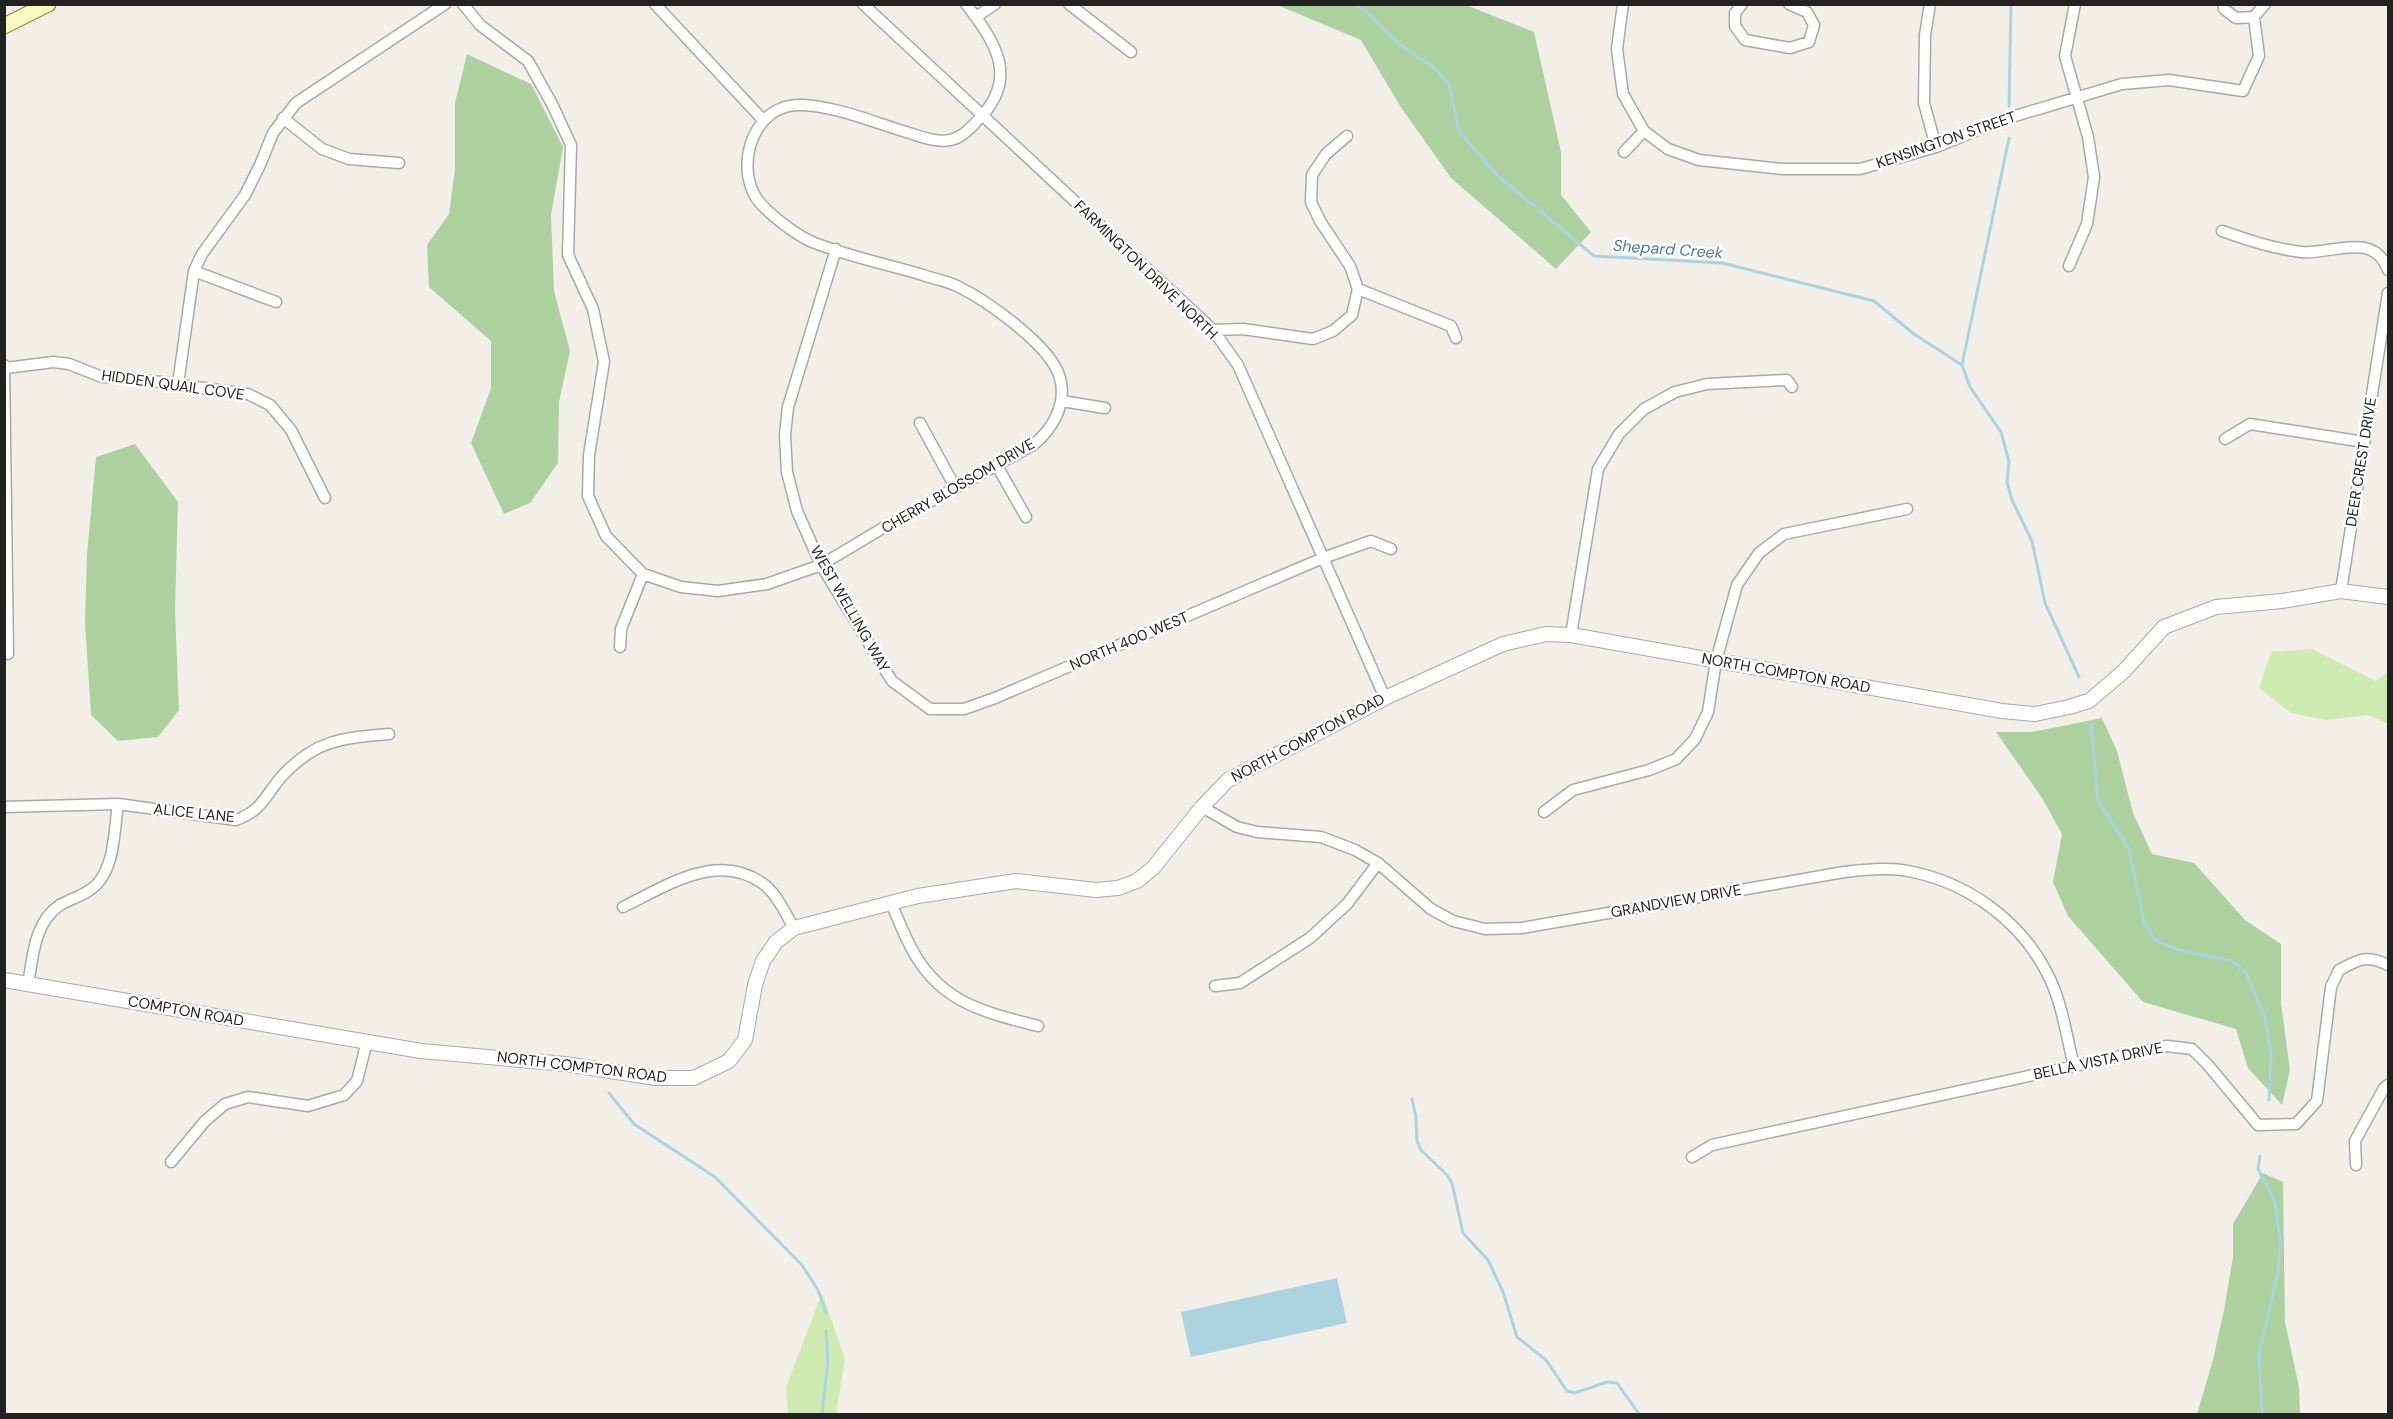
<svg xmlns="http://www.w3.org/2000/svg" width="2393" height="1419" font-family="'DM Sans',sans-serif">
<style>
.grass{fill:#cdebb0}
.forest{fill:#add19e}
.water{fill:#aad3df}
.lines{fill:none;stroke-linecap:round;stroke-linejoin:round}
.stream{stroke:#aad3df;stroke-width:3}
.minor-casing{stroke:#a9a9a9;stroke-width:13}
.tertiary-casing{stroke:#a9a9a9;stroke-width:16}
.secondary-casing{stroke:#707d05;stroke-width:17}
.minor{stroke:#fff;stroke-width:10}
.tertiary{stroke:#fff;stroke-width:14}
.secondary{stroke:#f7fabf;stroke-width:15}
.labels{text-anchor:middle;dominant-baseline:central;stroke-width:5;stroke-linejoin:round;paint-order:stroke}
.street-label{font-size:15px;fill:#222;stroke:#fff}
.water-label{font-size:16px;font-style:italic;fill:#4a7aab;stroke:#fff}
</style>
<rect width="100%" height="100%" fill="#f2efe9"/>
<path class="grass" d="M2312 649 2376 681 2388 672V724L2368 715 2326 720 2291 713 2259 688 2271 652Z
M822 1293 845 1359 836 1414H788L786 1387Z"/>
<path class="forest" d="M1277 5H1466L1534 32 1561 152V195L1591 232 1556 269 1451 178 1400 106 1361 40Z
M467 54 531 84 563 147 551 215 554 291 570 351 559 402 558 463 530 503 504 514 471 443 491 388V341L429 287 427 245 449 214 455 169V103Z
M135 444 178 502 175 611 179 710 158 737 118 741 91 715 85 623 87 554 96 457Z
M2102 718 2117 751 2133 813 2152 854 2194 863 2245 920 2281 944V1003L2290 1070 2282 1105 2248 1068 2236 1029 2143 1002 2068 916 2053 882 2062 834 2042 798 1996 732H2032Z
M2263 1173 2283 1182 2285 1322 2299 1387 2300 1414H2197L2213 1360 2224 1310 2233 1257V1224Z"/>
<path class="water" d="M1337 1278 1347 1323 1191 1357 1181 1312Z"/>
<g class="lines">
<path class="stream" d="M1355 4 1366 11 1403 47 1432 66 1449 84 1459 131 1497 175 1594 256 1722 263 1874 301 1914 334 1962 365
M2009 106 2011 4
M2009 138 1962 365 1970 387 2001 432 2009 462 2007 482 2012 500 2032 541 2045 603 2079 677
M2091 724 2098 801 2129 849 2144 922 2155 940 2178 950 2232 961 2246 973 2265 1017 2271 1055 2269 1100
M609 1093 634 1124 715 1177 802 1265 818 1290 826 1313
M1412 1099 1416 1117 1417 1141 1421 1150 1447 1175 1452 1183 1463 1233 1488 1260 1503 1292 1517 1337 1546 1360 1567 1391 1575 1393 1607 1382 1617 1383 1639 1414
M2260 1156 2258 1169 2275 1201 2280 1238 2278 1273 2259 1354 2262 1414
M822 1414 828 1360 826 1331"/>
<g class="minor-casing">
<path id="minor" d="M463 4 480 25 528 61 552 104 571 145 568 255 593 309 604 362 589 455 588 496 606 536 643 574 681 587 718 591 767 584 821 565 888 525 1033 445C1053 429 1067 404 1060 378 1052 346 986 300 957 286 947 281 934 279 923 275 886 264 846 256 810 241 795 234 767 213 757 199 734 165 754 103 801 105 836 106 873 122 906 132 920 136 935 143 950 140 962 138 970 128 979 119 1019 78 996 43 966 4
M655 4 763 120
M863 4 1213 330 1238 365 1385 698
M1069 4 1131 52
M1623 4 1617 49 1623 94 1644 131 1668 149 1699 160 1783 169H1860L1936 147 2005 119 2122 84 2169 80 2243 91 2259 56 2254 17 2236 18 2224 9 2223 4
M1742 4 1735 13V26L1745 40 1790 48 1809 42 1814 25 1807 12 1789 4
M1930 4 1925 35 1924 103 1936 147
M976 17 995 4
M2254 17 2265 4
M283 118 322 149 349 159 399 163
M1624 152 1644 131
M2222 231C2248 240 2274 249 2302 252 2330 255 2374 230 2388 270
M836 249 788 407 785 435 787 472 797 511 821 565 892 681 930 709H964L995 698 1323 558 1371 541 1391 549
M2069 266 2087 224 2094 177 2088 137 2065 56 2075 4
M194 271 276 302
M1358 289 1451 326 1456 338
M1213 330 1243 329 1313 339 1333 331 1352 315 1358 289 1350 266 1320 221 1311 202 1312 175 1326 154 1347 136
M4 365 8 654
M6 368 53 362 69 364 102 377 130 378 248 394 270 405 291 430 325 498
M178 384 194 271 202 254 245 195 260 165 273 133 296 103 445 4
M1062 401 1105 408
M920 423 955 487
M2225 439 2250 424 2364 442
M997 466 1026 517
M2341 591 2388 293
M1571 635 1598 469 1619 434 1644 409 1675 392 1707 384 1787 380 1792 387
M620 647 621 629 643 574
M4 807 118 804 236 820C264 810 265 794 284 774 317 739 345 738 389 734
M1202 807 1237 827 1257 832 1321 837 1355 850 1378 863 1431 909 1453 921 1485 929 1522 928 1844 872C1865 870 1888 867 1908 871 1967 882 2020 920 2047 973 2062 1001 2066 1035 2074 1066
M1544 812 1573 790 1649 770 1676 759 1695 739 1708 712 1716 661 1737 585 1759 553 1784 534 1907 509
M891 903C899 921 906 941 917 958 946 1005 989 1013 1038 1026
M623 907C665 887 716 851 762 883 776 892 785 913 794 928
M28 984C33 957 34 922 60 905 72 898 87 895 97 884 115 865 114 830 118 804
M1215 986 1240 983 1310 938 1347 904 1378 863
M1692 1157 1712 1145 2167 1046 2192 1049 2208 1065 2258 1125 2296 1124 2317 1101 2331 987 2339 970C2358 960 2367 954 2388 965
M171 1162 205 1121 225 1104 248 1097 308 1106 344 1095 357 1081 367 1041
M2356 1165 2355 1141 2384 1088 2388 1085"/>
</g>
<g class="tertiary-casing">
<path id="tertiary" d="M4 980 421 1051 565 1064 656 1078H694L729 1061 745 1040 755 985 763 961 776 942 794 928 918 896 1016 881 1096 890 1118 888 1137 881 1153 868 1202 807 1228 780 1385 698 1503 644 1546 634 1571 635 2002 711 2035 714 2069 707 2089 701 2123 672 2164 627 2216 607 2282 601 2341 591 2388 597"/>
</g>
<g class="secondary-casing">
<path id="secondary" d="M4 26 48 4"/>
</g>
<use href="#minor" class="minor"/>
<use href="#tertiary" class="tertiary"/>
<use href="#secondary" class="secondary"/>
</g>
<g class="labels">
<g class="street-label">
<text transform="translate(1946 140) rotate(-19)">KENSINGTON STREET</text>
<text transform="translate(1146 270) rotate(44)">FARMINGTON DRIVE NORTH</text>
<text transform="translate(173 385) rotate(8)">HIDDEN QUAIL COVE</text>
<text transform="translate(2361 462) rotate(-81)">DEER CREST DRIVE</text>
<text transform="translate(958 486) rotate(-30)">CHERRY BLOSSOM DRIVE</text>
<text transform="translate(850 609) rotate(60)">WEST WELLING WAY</text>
<text transform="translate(1129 641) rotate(-23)">NORTH 400 WEST</text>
<text transform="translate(1786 673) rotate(10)">NORTH COMPTON ROAD</text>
<text transform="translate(1308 738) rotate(-28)">NORTH COMPTON ROAD</text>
<text transform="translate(194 813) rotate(6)">ALICE LANE</text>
<text transform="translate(1676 901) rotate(-10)">GRANDVIEW DRIVE</text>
<text transform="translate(186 1011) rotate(10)">COMPTON ROAD</text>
<text transform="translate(2098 1061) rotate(-12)">BELLA VISTA DRIVE</text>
<text transform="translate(582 1067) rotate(7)">NORTH COMPTON ROAD</text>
</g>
<g class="water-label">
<text transform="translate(1668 249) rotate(4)">Shepard Creek</text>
</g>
</g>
<rect width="2393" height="1419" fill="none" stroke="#222222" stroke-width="12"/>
</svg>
